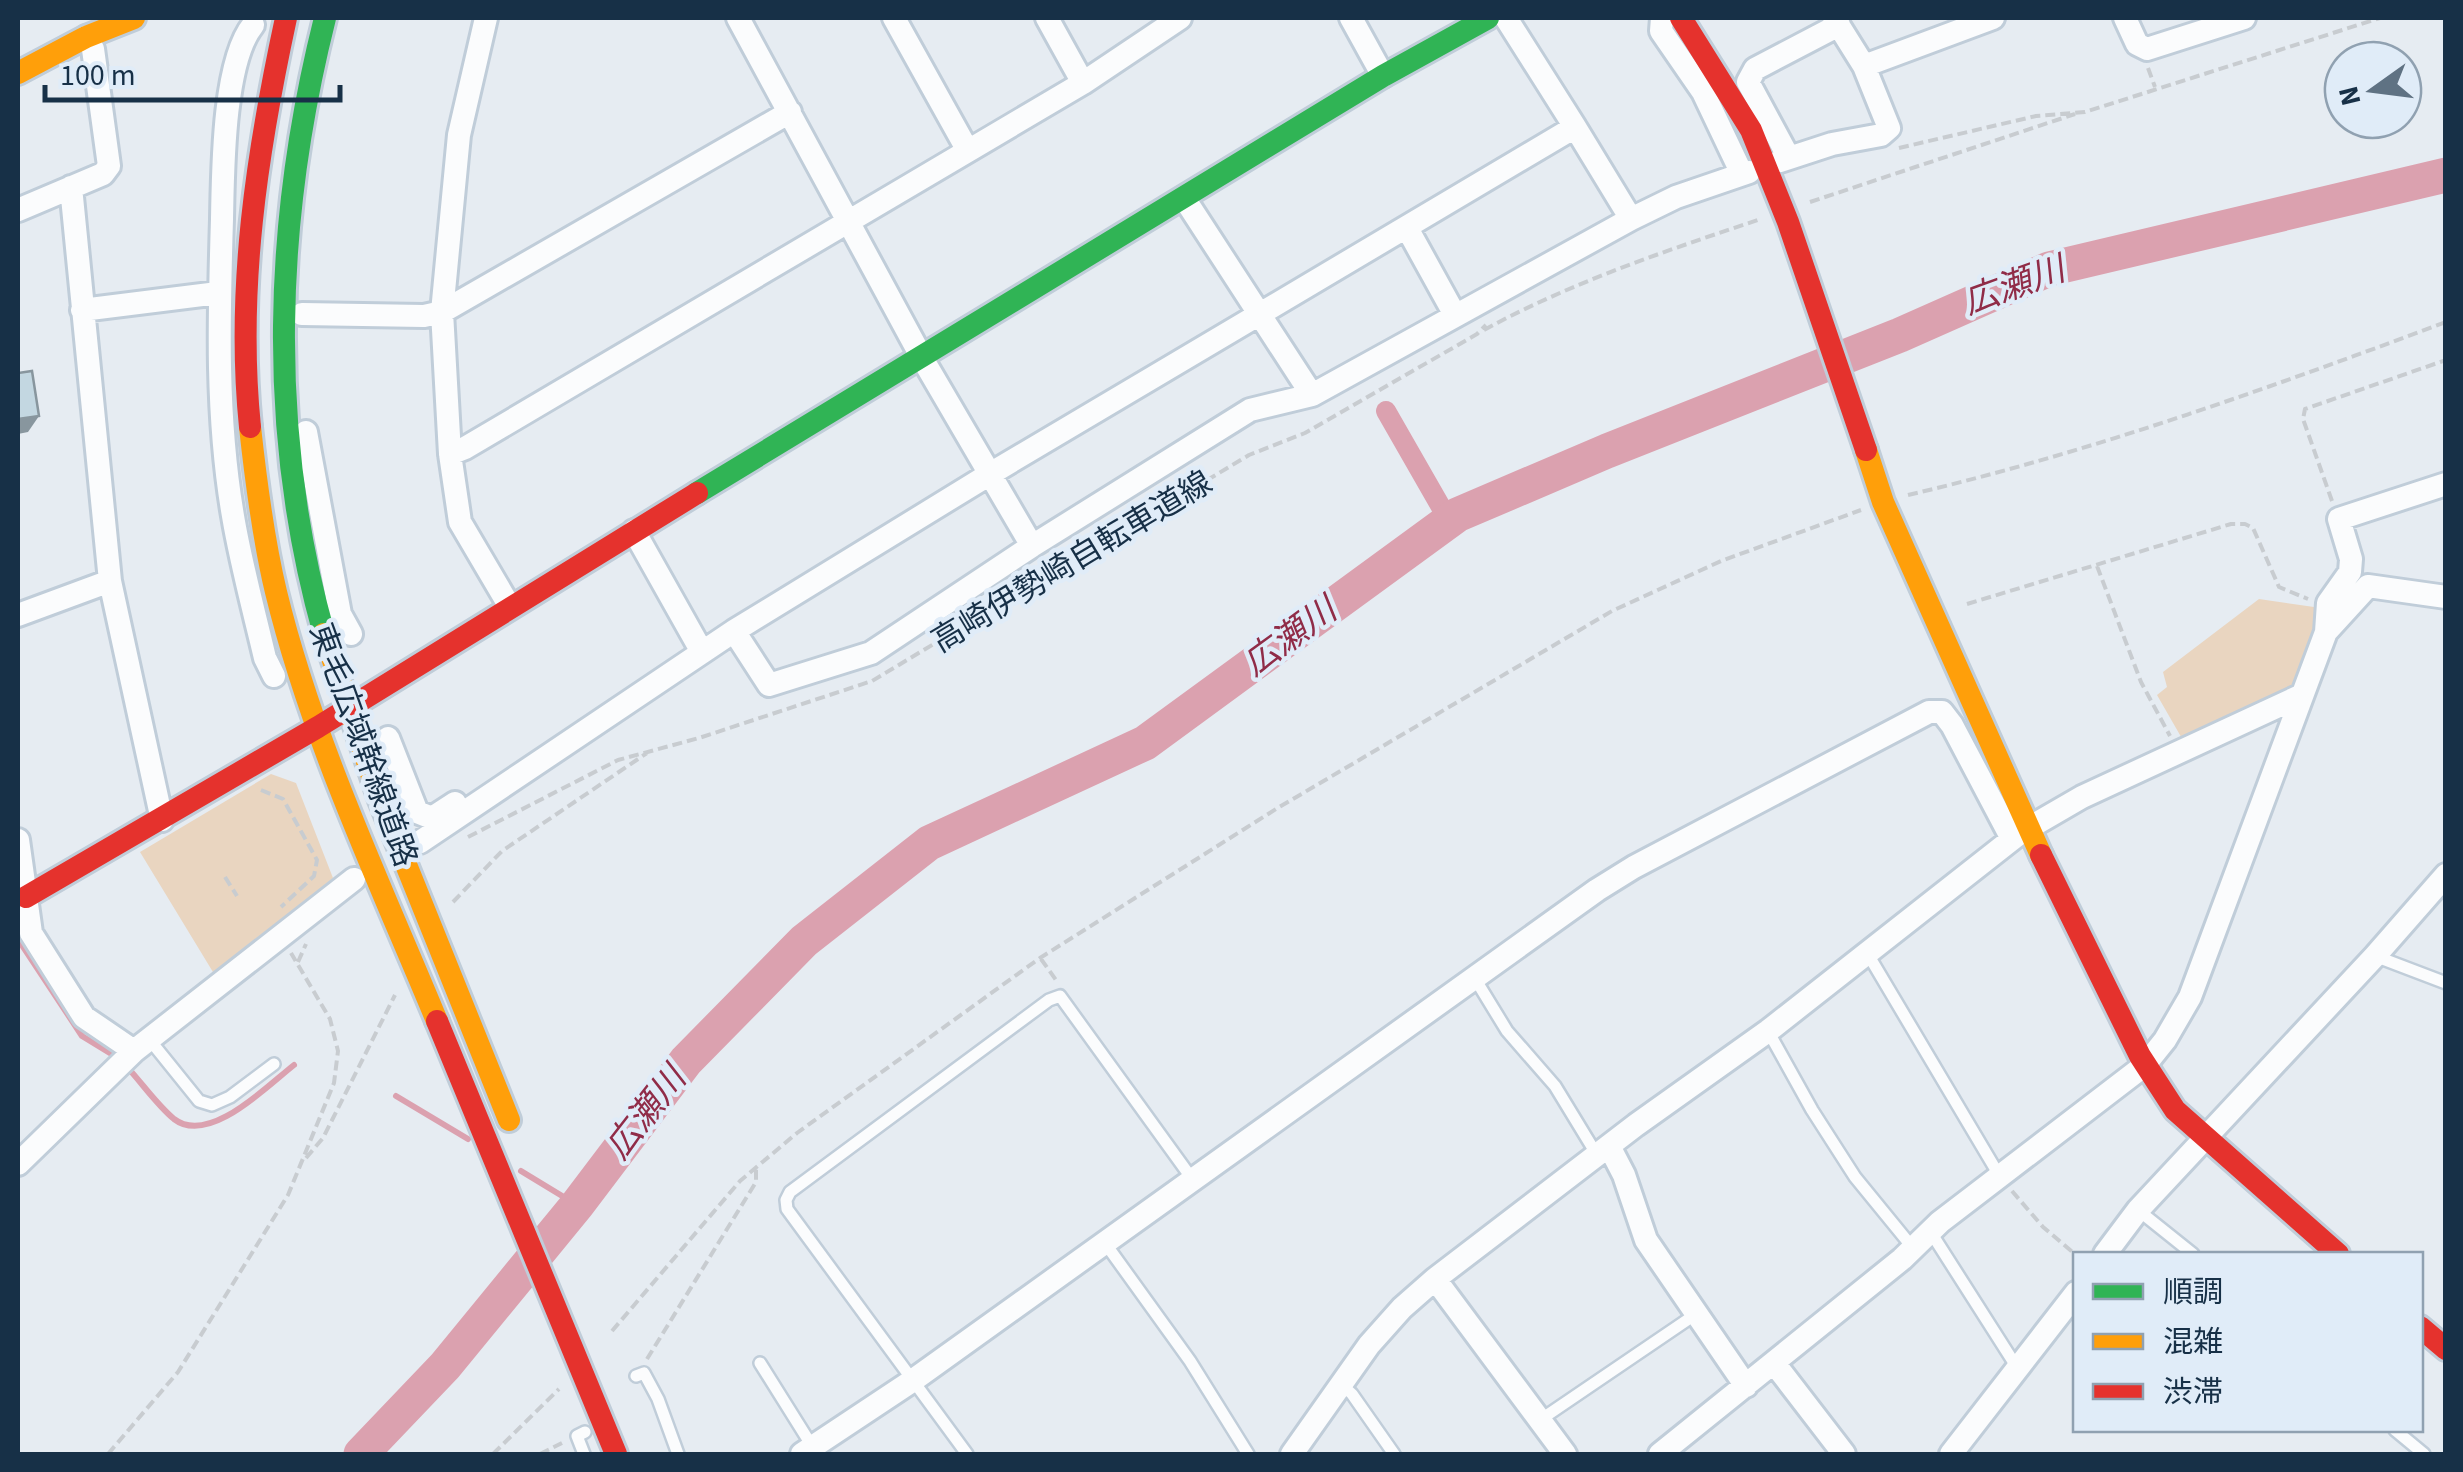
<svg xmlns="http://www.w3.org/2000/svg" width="2463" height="1472" font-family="'Source Sans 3','Noto Sans JP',sans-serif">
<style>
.green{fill:#e9d5c0}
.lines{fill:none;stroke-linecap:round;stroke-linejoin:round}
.stream{stroke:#dba1af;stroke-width:6}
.canal{stroke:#dba1af;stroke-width:20}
.river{stroke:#dba1af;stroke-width:35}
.lane-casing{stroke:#c0cdd9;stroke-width:16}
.street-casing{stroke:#c0cdd9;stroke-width:28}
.fast-casing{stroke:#c0cdd9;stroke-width:28}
.slow-casing{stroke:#c0cdd9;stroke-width:28}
.jam-casing{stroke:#c0cdd9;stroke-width:28}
.path{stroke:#c8ccd0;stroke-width:4;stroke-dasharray:10 5;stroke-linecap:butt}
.lane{stroke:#fbfcfd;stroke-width:11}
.street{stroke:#fbfcfd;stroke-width:22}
.fast{stroke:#30b455;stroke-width:22}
.slow{stroke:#ff9f0a;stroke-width:22}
.jam{stroke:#e5322d;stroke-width:22}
.shaded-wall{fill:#88969e}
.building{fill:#c3d7e1;stroke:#88969e;stroke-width:2.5}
.labels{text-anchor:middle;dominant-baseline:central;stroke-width:9;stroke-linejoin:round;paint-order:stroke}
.street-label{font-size:32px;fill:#173047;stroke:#e0ecf8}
.water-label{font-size:35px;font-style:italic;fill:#902c48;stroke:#e0ecf8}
</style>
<rect width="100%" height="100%" fill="#e6ecf2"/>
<path class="green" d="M2259 599 2314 607 2320 616 2297 680 2289 690 2184 742 2157 695 2167 687 2163 672Z
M271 774 296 783 333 878 216 977 140 852Z"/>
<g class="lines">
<path class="stream" d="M18 939 82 1036 118 1058
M127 1067C142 1083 157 1105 174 1119 209 1146 267 1086 294 1065
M396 1096 468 1139
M521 1171 577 1205"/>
<path class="canal" d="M1386 411 1449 521"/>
<path class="river" d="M361 1454 445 1366 577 1205 686 1061 804 941 929 843 1145 743 1457 515 1607 451 1900 335 2049 269 2446 175"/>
<g class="lane-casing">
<path id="lane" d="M1866 951 1999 1175
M2375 956 2446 983
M1474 977 1507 1031 1555 1086 1597 1155
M1768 1031 1812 1110 1855 1177 1913 1248
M149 1039 199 1101 212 1105 230 1097 274 1064
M2138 1210 2193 1254
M1930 1231 2018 1369
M1105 1243 1190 1361 1248 1454
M760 1363 812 1446
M636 1376 644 1373 658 1399 678 1454
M1341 1384 1352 1394 1394 1454
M1540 1420 1696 1314
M2395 1430 2424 1454
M584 1454 577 1436 585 1432
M967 1454 787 1209 786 1200 790 1192 1049 1000 1060 996 1193 1180"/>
</g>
<g class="street-casing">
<path id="street" d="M486 18 459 135 442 312 450 454 460 522 510 607
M738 18 922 358 1032 546
M894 18 968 151
M1047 18 1083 83
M1351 18 1383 76
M1662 18 1661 31 1703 92 1742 174
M2125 18 2137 44 2147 49 2244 18
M253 25C223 62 223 171 222 219 219 318 216 417 233 516 241 564 254 611 265 658L274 676
M1864 66 1993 18
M1575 127 1631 219
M1789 158 1748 82 1755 69 1839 25
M1780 161 1832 144 1881 135 1889 128 1864 66 1834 18
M71 187 110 581 162 820
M1184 198 1312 395
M18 210 103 174 109 166 93 49 86 37
M1407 228 1455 315
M82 310 218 293
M302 314 424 316 442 312 790 112
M306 432 340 614 351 634
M450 454 465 448 1083 83 1180 18
M634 531 702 652
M18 615 110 581
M734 631 769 685 871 653 1032 546 1250 410 1312 395 1631 219 1676 197 1749 172
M2326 632 2368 586 2446 597
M388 738 417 812 432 818 455 803
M18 840 31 933 84 1017 134 1051
M420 842 734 631 990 474 1575 127 1506 18
M1609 1146 1624 1175 1646 1240 1746 1386
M18 1164 134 1051 354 879
M2105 1254 2138 1210 2375 956 2446 875
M1435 1279 1565 1454
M1774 1363 1844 1454
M802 1454 912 1381 1597 890 1634 867 1929 712H1942L1952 725 2012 839
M1292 1454 1369 1345 1402 1308 1435 1279 1636 1125 1768 1031 2020 833 2082 797 2300 696
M1660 1454 1902 1259 1940 1222 2145 1065 2165 1040 2190 997 2326 632 2328 603 2350 572 2351 559 2339 519 2446 484
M1951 1454 2076 1293"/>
</g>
<g class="fast-casing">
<path id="fast" d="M697 493 1383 76 1488 18
M324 634C267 431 274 221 325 18"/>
</g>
<g class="slow-casing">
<path id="slow" d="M18 73 86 37 134 18
M250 427C256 482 263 538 276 592 312 740 379 881 437 1021
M1866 450 1883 502 2041 855
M324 634 380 800 509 1120"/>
</g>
<g class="jam-casing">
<path id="jam" d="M1681 18 1751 130 1788 222 1866 450
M250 427C236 289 257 152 286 18
M2041 855 2140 1056 2175 1110 2338 1254
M26 897 318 727 697 493
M437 1021 616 1454
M2420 1327 2446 1349"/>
</g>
<path class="path" d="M2148 68 2155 87
M1899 148 2036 116 2085 112 2380 18
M1810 202 2075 114
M1484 330C1570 283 1665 251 1758 220
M1908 495C2092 452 2269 388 2446 322
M2332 501 2303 419 2305 409 2446 360
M2097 566 2141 682 2170 736
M1967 604 2231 524H2245L2253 528 2279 587 2308 599
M261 790 283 799 317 860 314 876 281 907
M468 837 618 760 699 738 872 681 1249 455 1305 433 1477 334 1486 325
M225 877 237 896
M453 902 502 851 647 753
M1041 959 1056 980
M298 962 306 944
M306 1158 323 1138 395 995
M2012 1191 2043 1227 2076 1255
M612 1331 740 1181 797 1133 1040 958 1276 809 1612 611 1721 561 1861 510
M647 1359 756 1182V1169
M108 1454 178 1372 288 1195 334 1083 338 1051 330 1019 291 953
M493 1454 559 1389
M540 1454 562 1443"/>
<use href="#lane" class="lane"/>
<use href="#street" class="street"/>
<use href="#fast" class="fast"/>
<use href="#slow" class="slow"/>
<use href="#jam" class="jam"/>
</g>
<path class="shaded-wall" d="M39 416 28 432 18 434V419Z"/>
<path class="building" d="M32 371 39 416 18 419V373Z"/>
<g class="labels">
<g class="street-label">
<text transform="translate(1072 562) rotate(-31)">高崎伊勢崎自転車道線</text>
<text transform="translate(363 745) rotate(70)">東毛広域幹線道路</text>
</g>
<g class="water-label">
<text transform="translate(2014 286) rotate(-20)">広瀬川</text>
<text transform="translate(1290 637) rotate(-36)">広瀬川</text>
<text transform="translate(646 1113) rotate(-52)">広瀬川</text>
</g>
</g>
<rect width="2463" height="1472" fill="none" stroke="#173047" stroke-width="40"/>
<rect x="2073" y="1252" width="350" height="180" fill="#e0ecf8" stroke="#90a1b1" stroke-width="2.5"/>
<rect x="2093" y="1284" width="50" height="15" fill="#30b455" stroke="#90a1b1" stroke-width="2.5"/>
<text x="2163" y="1302" font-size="30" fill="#173047">順調</text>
<rect x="2093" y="1334" width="50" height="15" fill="#ff9f0a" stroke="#90a1b1" stroke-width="2.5"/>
<text x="2163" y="1352" font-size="30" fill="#173047">混雑</text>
<rect x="2093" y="1384" width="50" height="15" fill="#e5322d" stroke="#90a1b1" stroke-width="2.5"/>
<text x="2163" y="1402" font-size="30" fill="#173047">渋滞</text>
<g transform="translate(2373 90) rotate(256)"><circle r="48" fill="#e0ecf8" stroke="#90a1b1" stroke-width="2.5"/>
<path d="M0-8L18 38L0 25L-18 38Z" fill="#5f7283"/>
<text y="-15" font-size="28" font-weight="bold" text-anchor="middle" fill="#173047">N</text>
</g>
<path d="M45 85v15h295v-15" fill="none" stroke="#173047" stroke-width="5"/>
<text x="60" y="85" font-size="30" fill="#173047" stroke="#e0ecf8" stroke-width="8" paint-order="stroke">100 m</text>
</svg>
